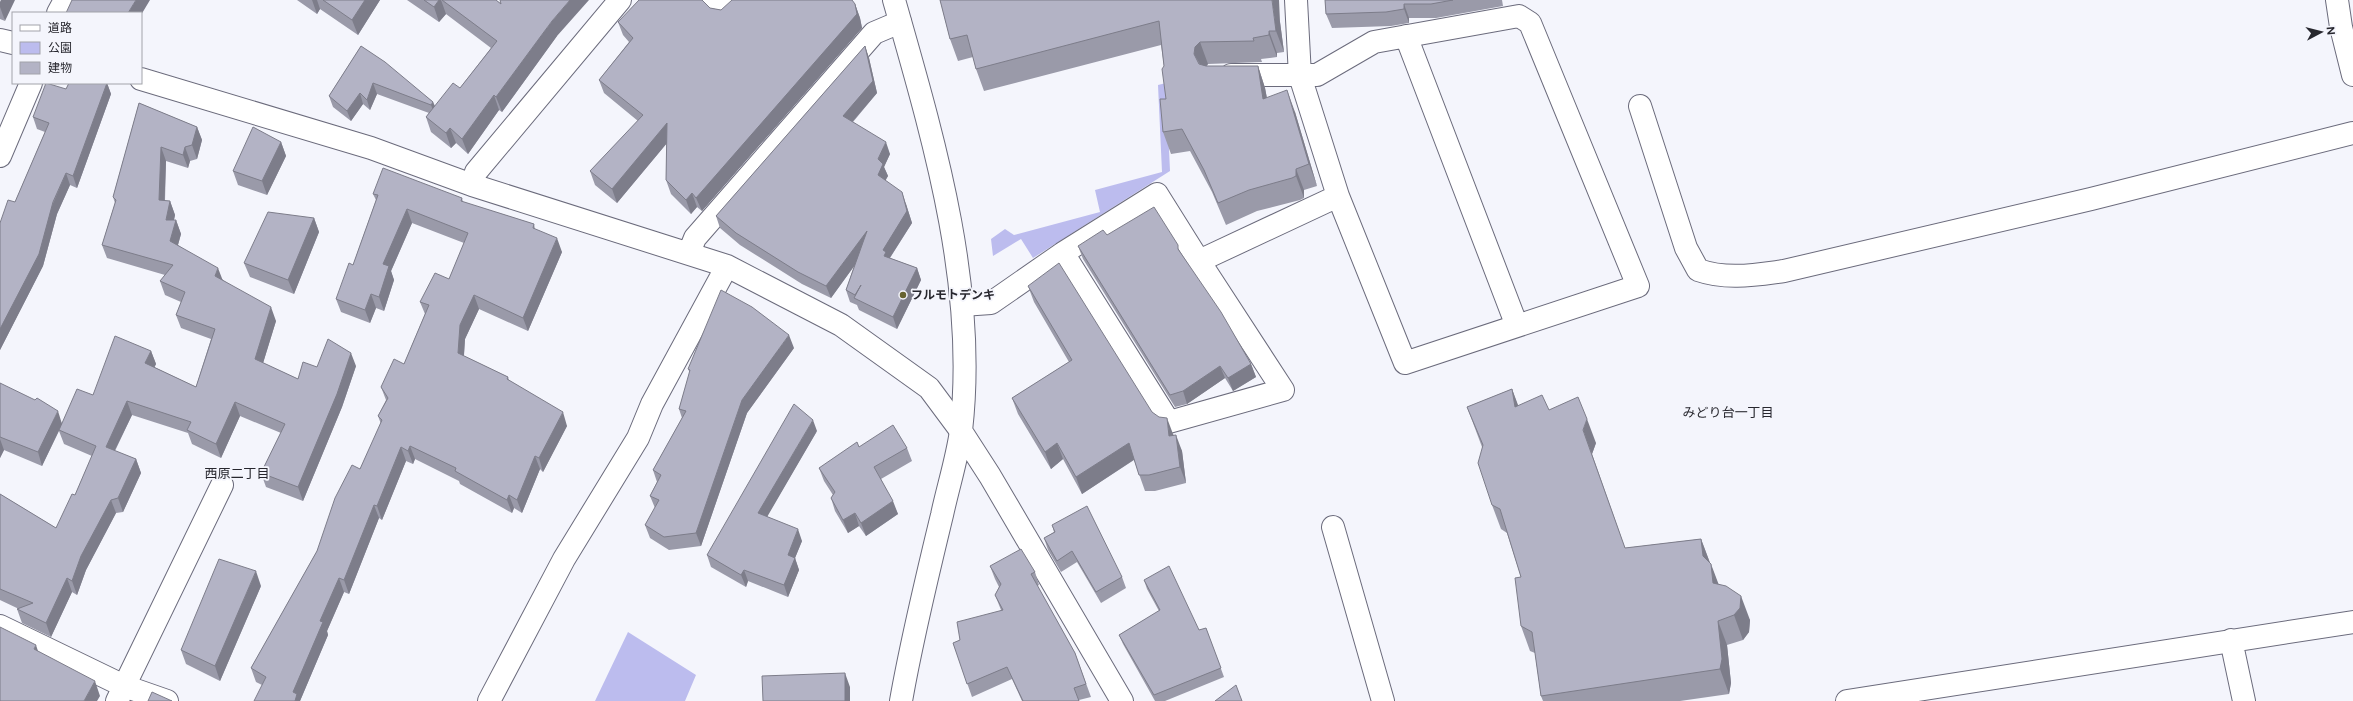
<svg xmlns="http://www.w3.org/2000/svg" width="2353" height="701" font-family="Figtree,'Noto Sans JP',sans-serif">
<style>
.green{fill:#bcbcee}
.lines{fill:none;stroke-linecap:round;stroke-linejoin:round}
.street-casing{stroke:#6b6b7c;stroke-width:24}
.secondary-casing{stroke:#6b6b7c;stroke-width:24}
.street{stroke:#fff;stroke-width:22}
.secondary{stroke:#fff;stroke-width:22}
.wall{fill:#9a9aa9}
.shaded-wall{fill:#7d7d8a}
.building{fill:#b3b3c5;stroke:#7d7d8a}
.poi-dot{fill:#676330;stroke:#f4f5fc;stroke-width:1.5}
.labels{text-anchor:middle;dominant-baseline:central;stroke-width:3.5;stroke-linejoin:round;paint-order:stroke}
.poi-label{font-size:12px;font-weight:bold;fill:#27272e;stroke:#f4f5fc;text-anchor:start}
.neighbourhood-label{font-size:13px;fill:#27272e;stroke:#f4f5fc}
</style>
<rect width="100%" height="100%" fill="#f4f5fc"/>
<path class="green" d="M1166 83 1170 171 1033 258 1021 239 993 256 991 239 1005 229 1014 235 1100 212 1095 190 1162 172 1158 85Z
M628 632 696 675 685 701H595Z"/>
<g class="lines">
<g class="street-casing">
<path id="street" d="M709 0 723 12 734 0
M1406 36 1517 326
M1231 75H1317L1374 42 1519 16 1530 23 1638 286 1405 363 1338 196 1300 76 1296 0
M141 79 371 148 472 185 727 266 841 325 929 388 961 431
M1640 106 1686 248 1698 270C1727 280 1754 275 1784 271L2091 199 2353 133
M472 185 476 172 620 0
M689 253 695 238 874 33 900 22
M1063 253 1169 422 1283 390 1199 261
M962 305 991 303 1063 253 1157 194 1199 261 1338 196
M1333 527 1383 701
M0 626 124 686 167 701
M2231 640 2244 701
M117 701 222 485
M489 701 564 559 638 438 652 404 727 266
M1847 701 2353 622"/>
</g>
<g class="secondary-casing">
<path id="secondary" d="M894 0C933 137 978 286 961 431 957 459 948 487 942 515 927 577 912 638 901 701
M2337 0 2341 27 2353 75
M58 13 65 0
M0 40 13 43
M0 156 31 83
M961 431 990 476 1122 701"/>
</g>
<use href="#street" class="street"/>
<use href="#secondary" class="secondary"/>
</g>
<path class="wall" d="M0 0 5 21 0 19Z
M297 0H380L358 35 320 9 317 14Z
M407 0H496L501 4 557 36 502 112 499 110 468 154 456 143 451 148 431 132 426 117 429 113 377 94 370 110 363 104 351 121 333 107 329 96 361 46 433 102 435 106 460 88 491 48 446 14 439 22Z
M940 0 1280 22 1284 52 1277 53V57L1261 59 1262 62 1208 64 1207 66H1258L1265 88 1267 98 1295 112 1317 186 1304 190V198L1300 200 1257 211 1226 225 1212 192 1190 151 1171 154 1163 132 1166 99 1164 66 1161 45 984 91 976 69 973 57 958 61 950 39Z
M1325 0H1502L1503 6 1436 18H1409V23L1391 26 1332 28 1326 14Z
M855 4 860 18 862 28 702 211 697 207 691 214 671 194 666 180 667 143 617 203 595 185 590 171 638 121 604 93 599 80 629 42 623 35 618 22 710 8 721 10Z
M865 46 869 58 877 93 853 122 890 154 884 167 888 176 885 180 906 204 912 223 890 258 917 268 921 280 897 329 859 310 857 305 850 302 846 290 854 266 831 298 802 284 740 245 720 228 716 216Z
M69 83H107L111 94 77 188 70 185 57 214 43 266 0 350V223L15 202 45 132 37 129 33 117 66 89Z
M139 103 197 127 202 140 197 159 190 161 188 168 166 161 165 201H170L175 215 174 220H176L181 234 178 245 276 321 263 363 298 379 317 367 356 366 342 407 303 501 266 487 261 473 281 433 240 416 221 458 192 444 188 433 132 415 115 451 136 459 141 473 123 512 116 513 86 570 77 595 72 592 51 637 22 623 17 609H19L0 600V494L56 528 75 495 92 456 64 444 59 431 42 466 4 450 0 458V383L62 423 93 395 151 351 156 364 154 367 196 387 211 339 181 328 176 315 181 302 165 295 160 281 165 275 107 258 102 245 115 203 113 197Z
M281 142 286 156 267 195 238 185 233 171Z
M373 194 462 198 463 202 534 224 535 229 562 252 528 331 479 309 465 339 464 356 508 377 509 380 567 426 543 472 540 469 522 513 514 508 512 513 460 484 459 481 415 459 413 464 406 461 382 520 379 518 349 594 344 592 327 631 328 635 300 701 262 685 256 682 251 668 317 551 360 469 381 424 378 416 386 400 381 387 404 364 425 314 420 302 449 279 464 243 412 223 391 271 394 280 384 311 376 308 370 323 341 312 336 299 353 265 376 200Z
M314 218 319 232 294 294 250 277 244 263Z
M1107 235 1180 252 1251 364 1256 377 1233 391 1225 378 1187 404 1175 407 1083 259 1078 246Z
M1028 286 1152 412 1173 434 1182 451 1186 483 1155 491H1145L1134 460 1082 494 1063 459 1051 469 1018 414 1012 398 1069 362 1034 302Z
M794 348 747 413 701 546 669 550 650 538 645 525 655 508 650 496 657 482 653 470 682 418 679 409 690 373 688 369Z
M1512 389 1518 406 1549 410 1596 443 1592 454 1625 548 1701 539 1718 584 1750 620 1749 632 1743 640 1727 645 1731 683 1729 694 1680 701H1543L1541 696 1535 653 1530 651 1521 626V577L1507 533 1501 529 1492 505 1482 447 1467 407Z
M817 431 767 516 802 541 795 558 799 570 788 597 748 581 746 587 711 567 707 555Z
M859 447 907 448 912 461 881 479 898 514 866 536 859 526 848 533 835 511 831 498 833 495 824 481 819 468Z
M1052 525 1122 577 1126 588 1101 603 1077 562 1061 572 1048 550 1044 538 1054 532Z
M990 566 1035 572 1039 585 1037 586 1075 653 1091 697 1079 700V701H1022L1012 679 972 697 953 643 960 640 1001 610 995 595 999 587 995 579Z
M1144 580 1199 630 1206 628 1224 677 1165 701H1155L1123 644 1119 635 1159 611 1147 589Z
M261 586 220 681 186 664 181 650Z"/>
<path class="shaded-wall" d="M1 0H15L5 21 0 7V2Z
M136 0H150L141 15V13H128Z
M312 0H317L320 9 317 14Z
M365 0H380L358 35 352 20Z
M439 0H441L446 14 439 22 434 7Z
M570 0H589L557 36 502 112 496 97 552 21Z
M1272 0H1279L1280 22 1284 52 1276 31Z
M855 4 860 18 862 28 702 211 696 198Z
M1404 4 1409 18V23L1404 9Z
M1269 31 1277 53V57L1269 35Z
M1200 42 1208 64 1203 69 1194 54 1195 47Z
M865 46 869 58 877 93 847 128 843 116Z
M1258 66 1265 88 1271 121 1263 99Z
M107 83 111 94 77 188 73 176Z
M373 83 377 94 370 110 367 100Z
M1287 90 1295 112 1317 186 1309 164Z
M360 93 363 104 351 121 347 111Z
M494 95 499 110 468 154 462 139Z
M433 102 437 112 435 116 431 105Z
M667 123 672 137 617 203 612 189Z
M197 127 202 140 197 159 192 145Z
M450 128 456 143 451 148 446 133Z
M281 142 286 156 267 195 262 181Z
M886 142 890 154 884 167 888 176 882 187 878 175V159Z
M161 147 166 161 164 214 159 200Z
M185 147 190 161 188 168 183 155Z
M1296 169 1304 190V198L1296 176Z
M66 173 70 185 57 214 43 266 0 350V329Z
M902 192 906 204 912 223 889 259V268L883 250Z
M692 193 697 207 691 214 686 200Z
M170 201 175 215 171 233 166 220Z
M407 209 412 223 391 271 394 280 384 311 379 297 383 264Z
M314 218 319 232 294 294 288 280Z
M176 220 181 234 175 255 170 241Z
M867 231 871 243 831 298 826 286Z
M557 238 562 252 528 331 523 318Z
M218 268 223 281 215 276Z
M917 268 921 280 897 329 893 317Z
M371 294 376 308 370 323 365 310Z
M474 295 479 309 465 339 463 367 458 353 460 325Z
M271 307 276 321 260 373 255 359Z
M789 335 794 348 747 413 701 546 696 533 742 400Z
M151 351 156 364 150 377 145 363Z
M351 353 356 366 342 407 303 501 298 487Z
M1251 364 1256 377 1233 391 1228 378Z
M1220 366 1225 378 1187 404 1183 391Z
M1512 389 1521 413 1515 407Z
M127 401 132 415 110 460 106 447Z
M235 402 240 416 221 458 216 444Z
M58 411 62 424 42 466 38 452Z
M563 412 567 426 543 472 539 458Z
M1167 418 1173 434 1175 452 1169 436Z
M1587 419 1596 443 1592 454 1583 430Z
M813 420 817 431 763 524 758 513Z
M1176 435 1182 451 1186 483 1180 467Z
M0 439 4 450 0 458Z
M1057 443 1063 459 1051 469 1045 452Z
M1129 443 1135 459 1082 494 1076 477Z
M410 446 415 459 413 464 408 451Z
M401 447 406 461 382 520 377 506Z
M535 456 540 469 522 513 517 500Z
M136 459 141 473 123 512 118 498Z
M509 495 514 508 512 513 507 500Z
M111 500 116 513 86 570 77 595 72 581 81 556Z
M893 501 898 514 866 536 861 523Z
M374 505 379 518 349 594 344 580Z
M855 513 859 526 848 533 843 520Z
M798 529 802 541 795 558 799 570 788 597 784 585 788 555Z
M1701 539 1710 563 1703 556Z
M1711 564 1720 588 1713 583Z
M744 570 748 581 746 587 741 575Z
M256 571 261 586 220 681 215 666Z
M67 578 72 592 51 637 46 623Z
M339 578 344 592 327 631 328 635 300 701H295L293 692 320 621Z
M1741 596 1750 620 1749 632 1743 640 1734 615Z
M1718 621 1727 645 1731 683 1729 694 1720 669Z
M36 645 41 660 34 649Z
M845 673 850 687V701H845Z
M95 681 100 696 97 701H84Z"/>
<path class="building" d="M72 0H136L128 13H66Z
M323 0H365L352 20Z
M424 0H439L434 7Z
M442 0H496L501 4 500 0H570L552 21 496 97 494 95 462 139 450 128 446 133 426 117 453 83 460 88 497 41Z
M639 0H702L710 8 721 10 732 0H852L855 4 857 14 696 198 692 193 686 200 666 180 667 123 612 189 590 171 643 115 599 80 633 38 618 22Z
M940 0H1272L1276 31H1269V35L1253 38 1254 41 1200 42 1195 47 1194 54 1199 64 1206 66H1258L1263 99 1287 90 1309 164 1296 169V176L1292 178 1249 190 1218 203 1204 170 1182 129 1163 132 1160 99H1166L1162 69 1164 66 1159 21 976 69 967 35 950 39Z
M1325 0H1453L1431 4H1404V9L1386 12 1326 14Z
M361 46 385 62 433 102 431 105 373 83 367 100 360 93 347 111 329 96Z
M865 46 873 81 843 116 886 142 878 159 883 164 878 175 902 192 907 211 883 250 886 252 884 256 917 268 893 317 854 298 861 285 855 295 846 290 867 231 826 286 798 272 736 233 716 216Z
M46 83 66 89 69 83H107L73 176 66 173 53 202 39 254 0 329V223L8 200 15 202 49 123 33 117Z
M139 103 197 127 192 145 185 147 183 155 161 147 159 200 170 201 166 220H176L170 241 218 268 215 276 271 307 255 359 298 379 303 362 317 367 328 339 351 353 337 394 298 487 261 473 285 424 235 402 216 444 187 430 191 422 127 401 106 447 136 459 118 498 111 500 81 556 72 581 67 578 46 623 17 609 33 603 0 589V494L56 528 72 494 75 495 96 446 59 430 77 389 93 395 115 336 151 351 145 363 196 387 215 329 176 315 185 292 160 281 173 265 102 245 116 200 113 197Z
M253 127 281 142 262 181 233 171Z
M383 168 462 198 461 201 534 224 533 228 557 238 523 318 474 295 460 325 458 353 508 377 507 379 563 412 539 458 535 456 517 500 509 495 507 500 455 471 456 468 410 446 408 451 401 447 377 506 374 505 344 580 339 578 320 621 323 622 293 692 297 694 295 701H254L266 677 251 668 317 551 335 498 352 465 360 469 382 420 378 416 388 398 381 387 394 359 404 364 429 305 420 302 435 273 449 279 468 233 407 209 383 264 389 266 379 297 371 294 365 310 336 299 349 263 353 265 378 195 373 194Z
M1154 207 1178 245V249L1221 312 1251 364 1228 378 1220 366 1183 391 1170 395 1078 246 1103 230 1107 235Z
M268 212 314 218 288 280 244 263Z
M1059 263 1152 412 1159 417 1167 418 1169 436 1176 435 1180 467 1149 475H1139L1129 443 1076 477 1057 443 1045 452 1012 398 1072 360 1028 286Z
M721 290 752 307 789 335 742 400 696 533 664 537 645 525 659 500 650 496 661 475 653 470 686 411 679 409 690 370 688 369Z
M0 383 35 400 37 398 58 411 38 452 0 437Z
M1512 389 1515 407 1542 395 1549 410 1578 397 1587 419 1583 430 1625 548 1701 539 1703 556 1711 564 1713 583 1726 586 1741 596 1740 608 1734 615 1718 621 1722 659 1720 669 1541 696 1532 632 1521 626 1515 578 1521 577 1500 509 1492 505 1478 463 1483 445 1467 407Z
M794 404 813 420 758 513 798 529 788 555 795 558 784 585 744 570 741 575 707 555Z
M893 425 907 448 874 467 893 501 861 523 855 513 843 520 831 498 835 492 819 468 857 442 859 447Z
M1087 506 1122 577 1096 592 1072 551 1057 561 1044 538 1055 532 1052 525Z
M1021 549 1035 572 1031 574 1075 653 1086 684 1074 688 1079 701H1023L1007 667 967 684 953 643 960 640 957 622 1003 610 995 595 1001 584 990 566Z
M219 559 256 571 215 666 181 650Z
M1169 566 1199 630 1206 628 1221 668 1154 695 1119 635 1160 610 1144 580Z
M0 627 36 645 34 649 95 681 84 701H0Z
M845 673V701H763L762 676Z
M1236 685 1242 701H1215Z
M152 692 172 701H148Z"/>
<circle class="poi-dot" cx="903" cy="295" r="4"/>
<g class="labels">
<g class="poi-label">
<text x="911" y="295">フルモトデンキ</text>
</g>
<g class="neighbourhood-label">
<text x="1728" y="412">みどり台一丁目</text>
<text x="237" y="473">西原二丁目</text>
</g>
</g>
<rect x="12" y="12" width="130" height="72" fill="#f4f5fc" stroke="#a2a3aa"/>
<rect x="20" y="25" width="20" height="6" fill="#ffffff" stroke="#a2a3aa"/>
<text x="48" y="32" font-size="12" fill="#27272e">道路</text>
<rect x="20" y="42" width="20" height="12" fill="#bcbcee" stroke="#a2a3aa"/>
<text x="48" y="52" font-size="12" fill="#27272e">公園</text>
<rect x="20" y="62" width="20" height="12" fill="#b3b3c5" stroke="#a2a3aa"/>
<text x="48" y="72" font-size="12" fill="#27272e">建物</text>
<g transform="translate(2321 32) rotate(83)" stroke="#f4f5fc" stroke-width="3" paint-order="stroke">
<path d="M0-3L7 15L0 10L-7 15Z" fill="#27272e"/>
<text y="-6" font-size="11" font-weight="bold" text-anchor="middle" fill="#27272e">N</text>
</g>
</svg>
